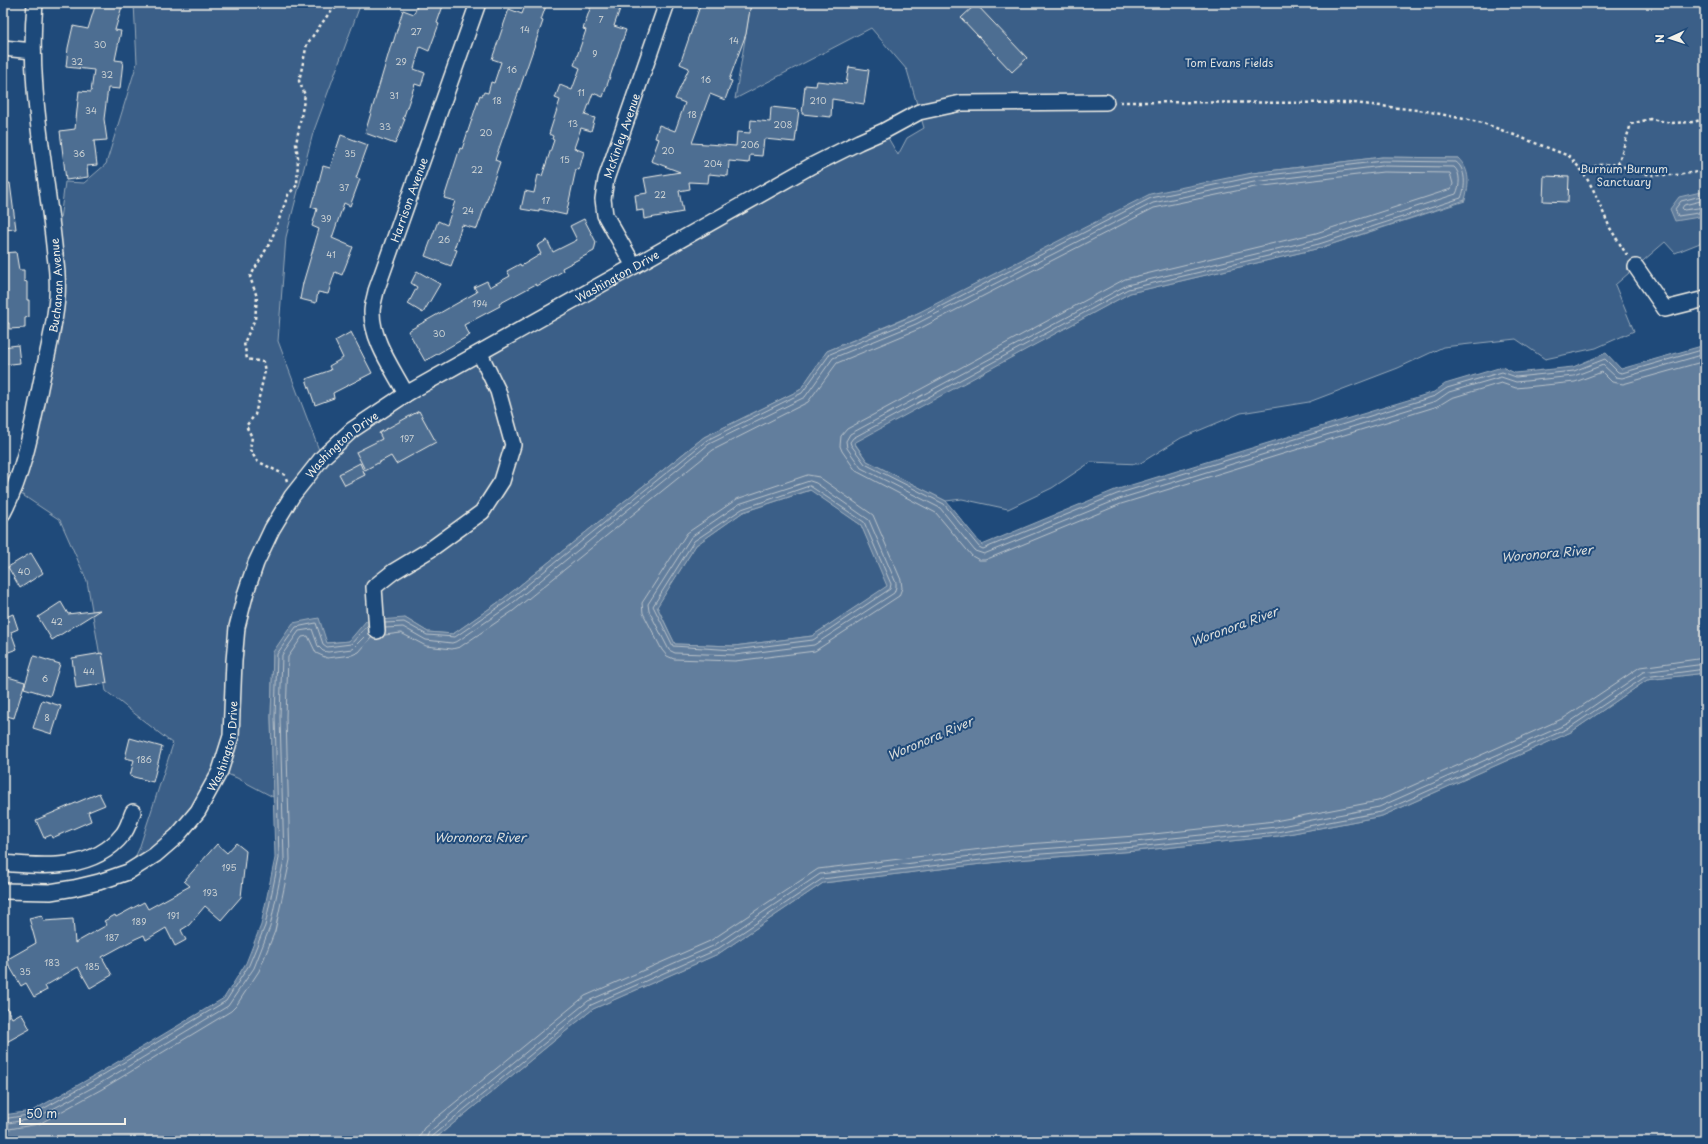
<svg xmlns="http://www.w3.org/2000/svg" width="1708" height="1144" font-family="'Playpen Sans',sans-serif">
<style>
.green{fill:#3a5f88;stroke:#97a8b8}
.water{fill:#627e9d;stroke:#9cacbb;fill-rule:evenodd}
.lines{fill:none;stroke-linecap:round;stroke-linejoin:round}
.shore{stroke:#bac3ca;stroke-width:1}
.building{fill:#4d6e92;stroke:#f4f1e8}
.minor-casing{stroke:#f4f1e8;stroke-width:18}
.path{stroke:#f4f1e8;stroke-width:2.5;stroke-dasharray:3 3;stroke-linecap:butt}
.minor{stroke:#1f4a7a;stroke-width:15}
.labels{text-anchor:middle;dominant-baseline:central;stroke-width:4;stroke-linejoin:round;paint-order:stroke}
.number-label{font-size:9px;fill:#cad0d2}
.park-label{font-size:11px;fill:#e1e2de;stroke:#1f4a7a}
.street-label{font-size:11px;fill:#f4f1e8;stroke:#1f4a7a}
.water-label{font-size:12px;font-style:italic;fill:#dee0dd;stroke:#1f4a7a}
</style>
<rect width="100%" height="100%" fill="#1f4a7a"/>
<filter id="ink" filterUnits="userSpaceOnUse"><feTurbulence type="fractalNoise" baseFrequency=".025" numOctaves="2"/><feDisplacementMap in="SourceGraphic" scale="8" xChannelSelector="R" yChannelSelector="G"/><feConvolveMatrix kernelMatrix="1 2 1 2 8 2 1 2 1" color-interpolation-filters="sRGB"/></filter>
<g filter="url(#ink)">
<path class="green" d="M134 3H361L313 133 286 237 278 341 322 458 352 430 884 131 898 155 907 138 924 128 907 70 871 28 735 99 751 3H1705V241L1675 253 1665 242 1615 285 1634 331 1596 348 1545 359 1516 339 1443 347 1398 368 1309 402 1241 413 1181 438 1139 464 1091 462 1052 488 1008 509 962 499 946 501 867 461 854 442 1130 293 1320 248 1465 201 1458 158 1382 157 1252 173 827 351 800 390 704 437 503 599 453 634 428 632 405 618 349 641 327 643 273 652 271 717 273 797 237 778 220 771 198 811 128 872 139 849 173 744 106 691 87 581 60 520 15 490 52 333 55 256 65 182 84 183 106 164 137 63Z
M811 490 861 525 888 586 812 636 734 646 675 644 657 606 696 545 743 512Z
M1705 673V1141H432L593 1009 718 954 823 883 1015 860 1136 851 1278 836 1382 816 1571 732 1647 680Z"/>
<path class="water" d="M1382 157 1458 158C1471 171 1469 184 1465 200L1320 248 1130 293 854 443 867 461 946 501 982 545 1115 490 1434 392 1445 384 1502 367 1515 373 1573 367 1606 353 1621 369 1705 345V673L1647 680 1571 732 1382 816 1278 836 1136 851 1015 860 823 883 718 954 593 1009 432 1141H3V1115L32 1111 94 1076 224 998 246 963 261 925 275 858 271 717 273 652 293 623 319 618 327 643 349 641 366 621 405 618 428 632 453 634 503 599 704 437 800 390 827 351 912 316 1150 194 1252 173ZM810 490 861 525 887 586 812 636 734 646 675 644 657 607 696 545 743 512Z
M1705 191V216L1675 221 1670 209 1679 197Z"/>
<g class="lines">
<path class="shore" d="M1705 195 1681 201 1675 209 1678 216 1705 212
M1705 200 1684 205 1682 208 1684 210 1705 207
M808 475 819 477 873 515 901 580 902 588 899 596 815 651 735 661 674 659 667 656 662 650 643 613 642 603 687 533 737 499Z
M810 481 816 483 869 520 896 583V587L894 593 814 645 735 655 675 653 669 650 649 611 648 604 691 537 739 504Z
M810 486 864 522 891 584 890 589 813 640 734 650 673 646 653 606 694 541 742 509Z
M385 623 404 622 427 635 455 637 506 602 707 440 802 393 830 354 914 320 1151 198 1253 177 1382 161 1456 162C1466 169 1466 187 1461 198L1319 244 1128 289 853 438 850 442 851 445 865 464 944 504 979 547 983 549 1117 494 1435 396 1447 388 1502 372 1516 377 1574 371 1605 359 1618 372 1622 373 1705 349
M385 628 403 627 426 640 452 643 458 641 509 606 709 444 805 397 833 358 916 324 1153 203 1254 182 1382 166 1454 167C1461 173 1460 186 1456 194L1318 239 1127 285 850 434 846 441 847 448 861 468 940 508 975 551 984 554 1119 499 1436 401 1449 392 1501 377 1516 382 1574 376 1603 365 1616 377 1622 378 1705 354
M385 635 401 633 426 646 452 649 460 647 513 611 713 450 808 402 837 363 919 329 1154 208 1255 187 1383 172 1450 173 1453 184 1451 189 1316 233 1125 279 847 429 841 436 840 446 842 451 856 471 936 513 972 556 979 560H985L1121 504 1438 406 1451 398 1501 383 1516 388 1575 382 1602 372 1612 382 1623 384 1705 361
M3 1119 34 1114 96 1079 226 1001 249 965 265 926 279 858 275 717 277 654 296 627 316 623 323 644 327 647 351 644 368 625
M3 1124 36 1118 99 1084 228 1006 254 968 270 927 284 859 280 717 282 655 299 631 312 629 318 646 323 651 328 652 352 649 369 632
M3 1130 39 1124 102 1089 231 1011 236 1006 259 971 275 931 290 860 286 717 288 657 302 637 308 636 316 653 327 658 352 655 359 652 372 637
M419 1141 420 1135 424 1128 585 996 710 941 818 869 1014 845 1135 836 1275 821 1378 801 1564 718 1640 667 1705 658
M425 1141 429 1132 588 1001 713 946 820 874 1014 851 1135 842 1276 827 1379 807 1567 724 1643 672 1705 664
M430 1141 432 1136 591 1005 716 950 822 879 1015 856 1136 847 1277 832 1381 812 1569 728 1645 677 1705 669"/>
</g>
<path class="building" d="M96 3H123L115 30 121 31 115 60 123 61 120 89 108 88 104 119 107 140 94 141 97 165 87 166 88 177 66 180 60 131 75 129 79 91 91 92 94 70 66 67 68 48 73 26 88 29Z
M418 3H444L437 23 439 24 429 51 420 47 414 69 425 73 421 86 415 84 403 119H405L395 144 365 133 392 42 393 43 403 10 414 14Z
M526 3H547L541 20 543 21 495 160 500 162 477 229 462 225 454 249 457 250 451 266 425 256 438 221 447 225 455 201 444 198 460 148 462 149 480 95 482 96 484 92 488 93 491 82 494 83 501 62 492 59 509 9 522 14Z
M592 3H622L614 26 626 30 603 97 593 93 585 115 595 118 591 131 581 128 574 148 584 152 579 170 576 169 566 215 539 209V212L521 209 525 191 534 193 538 175 542 176 554 140 552 139 553 136 549 134 560 100 555 98 560 85 572 90 580 68 574 65 586 30 583 29Z
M701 3H751L746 34 729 80 732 81 725 100 710 94 692 143 736 146 737 132 750 133 751 120 770 122 771 107 799 110 795 142 764 139 762 156 750 155 749 163 729 161 728 176 709 174 708 183 689 182 690 189 679 191 683 212 644 219 643 210 637 211 635 195 647 193 644 178 680 172 651 161 659 139 655 138 659 125 675 131 685 103 675 99 689 68 680 64Z
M976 4 1027 58 1012 72 961 18Z
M849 67 869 70 864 104 832 99 831 117 802 114 805 85 816 86 817 81 846 84Z
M341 135 368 145 356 178 360 179 350 206 344 203 332 238 353 247 342 275 335 272 328 294 318 292 316 303 300 299 303 283 319 229 312 226 317 209 311 207 314 196H315L323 166 330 168Z
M1544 176 1569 177 1568 202 1543 201Z
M10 183 16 229 3 230V184Z
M584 219 596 242 594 251 562 268 563 271 537 286 536 284 499 304 500 306 464 325 470 335 425 361 408 331 477 292 474 287 487 281 490 287 510 276 507 271 520 264 521 266 541 254 537 246 547 240 553 252 577 240 570 226Z
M16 252 19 270H24V281L27 282V300H29V317L25 318V328L9 329V323H5V316H3V253Z
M417 271 440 284 423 313 408 304 417 287 411 283Z
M351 332 372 373 333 393 334 398 315 405 306 379 331 370 329 366 343 358 335 341Z
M18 345 20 363 3 365V347Z
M419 411 436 442 396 464 391 456 365 470 356 452 382 439 379 433Z
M360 463 365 475 345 485 339 474Z
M31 553 43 573 20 588 8 567Z
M61 602 68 614 100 610 52 640 38 617Z
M3 614H5L6 617 13 614 18 629 11 632 17 649 3 654Z
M102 653 107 683 76 688 72 658Z
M34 656 60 664 50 696 24 688Z
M8 677 25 682 14 718 3 715V694Z
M42 700 61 706 52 734 33 728Z
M130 738 162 747 153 782 130 776 134 760 125 758Z
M99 793 105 805 88 812 91 821 52 838 51 835 44 838 36 820Z
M236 843 246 851 241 897 221 920 205 906 189 925 181 930 186 940 175 946 166 928 146 940 144 935 135 939 102 957 112 975 90 988 78 967 45 986 47 990 34 997 26 983 21 986 6 960 36 943 29 918 42 915 44 921 73 919 75 943 107 925 104 921 115 915 116 917 144 902 148 909 190 886 184 881 217 844 227 853Z
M3 1001 12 1018 21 1013 30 1029 3 1044Z"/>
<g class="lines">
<g class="minor-casing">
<g id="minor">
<path d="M3 48 33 51"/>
<path id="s1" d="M634 266 605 215 603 199 606 179 667 3"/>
<path d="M1636 267 1665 309 1705 299"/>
<path id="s2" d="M406 394C393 369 372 341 372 312 372 305 375 297 376 291L478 3"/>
<path id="s3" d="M3 513C24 473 32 427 41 383 47 355 55 326 57 297 58 284 57 269 55 255 47 171 27 88 35 3"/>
<path d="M377 631 374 587 393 572 431 549 482 512 502 481 513 445 498 391 480 354"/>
<path d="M3 863C45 867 94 871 123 834 128 828 130 819 133 812"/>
<path id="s4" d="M3 891 50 892 74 888 99 882 128 872 155 855 177 836 198 811 220 771 231 736 234 661 237 627 246 592 256 563 272 529 292 496 322 458 352 430 406 394 634 266 811 166 859 142 884 131 919 112 961 103 1106 102"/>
</g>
</g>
<path class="path" d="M1120 102 1354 103 1426 111 1483 123 1569 156 1583 172 1593 189 1610 228 1628 257
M1618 164 1631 124 1650 119 1672 123 1693 122 1705 119
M1583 172 1598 165 1618 164 1635 172 1653 175H1676L1705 171
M287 481 285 475 257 461 250 450 252 437 246 426 255 415 265 371 263 362 247 359 244 343 255 319 257 297 250 277 271 241 288 195 297 185 298 157 296 144 305 95 299 81 307 44 330 12 342 3"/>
<use href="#minor" class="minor"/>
</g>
</g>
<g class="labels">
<g class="number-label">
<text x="601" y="19">7</text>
<text x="525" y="29">14</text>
<text x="416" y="31">27</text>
<text x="734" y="40">14</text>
<text x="100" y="44">30</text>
<text x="595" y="53">9</text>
<text x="77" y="61">32</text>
<text x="401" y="61">29</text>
<text x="512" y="69">16</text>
<text x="107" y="74">32</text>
<text x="706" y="79">16</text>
<text x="581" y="92">11</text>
<text x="394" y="95">31</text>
<text x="497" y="100">18</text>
<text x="818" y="100">210</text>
<text x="91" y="110">34</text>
<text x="692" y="114">18</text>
<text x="573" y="123">13</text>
<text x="783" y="124">208</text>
<text x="385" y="126">33</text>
<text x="486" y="132">20</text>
<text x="750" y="144">206</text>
<text x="668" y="150">20</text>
<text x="79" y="153">36</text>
<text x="350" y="153">35</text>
<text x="565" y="159">15</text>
<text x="713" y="163">204</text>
<text x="477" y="169">22</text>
<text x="344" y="187">37</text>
<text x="660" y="194">22</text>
<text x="546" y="200">17</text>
<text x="468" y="210">24</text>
<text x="326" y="218">39</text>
<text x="444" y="239">26</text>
<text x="331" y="254">41</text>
<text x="480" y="303">194</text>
<text x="439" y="333">30</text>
<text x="407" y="438">197</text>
<text x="24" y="571">40</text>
<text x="57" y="621">42</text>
<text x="89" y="671">44</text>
<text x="45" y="678">6</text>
<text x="47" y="717">8</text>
<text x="144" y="759">186</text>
<text x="229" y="867">195</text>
<text x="210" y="892">193</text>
<text x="173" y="915">191</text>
<text x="139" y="921">189</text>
<text x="112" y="937">187</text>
<text x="52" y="962">183</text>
<text x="92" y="966">185</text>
<text x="25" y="971">35</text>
</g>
<g class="park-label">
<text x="1229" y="62">Tom Evans Fields</text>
<text x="1624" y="168">Burnum Burnum<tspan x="1624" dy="13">Sanctuary</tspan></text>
</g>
<g class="street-label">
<text stroke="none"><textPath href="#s1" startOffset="141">McKinley Avenue</textPath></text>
<text stroke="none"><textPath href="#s2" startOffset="208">Harrison Avenue</textPath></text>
<text stroke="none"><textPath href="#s4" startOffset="952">Washington Drive</textPath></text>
<text stroke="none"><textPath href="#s3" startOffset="235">Buchanan Avenue</textPath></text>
<text stroke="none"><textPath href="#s4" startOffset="628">Washington Drive</textPath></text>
<text stroke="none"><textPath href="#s4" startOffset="292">Washington Drive</textPath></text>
</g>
<g class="water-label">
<text transform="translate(1547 553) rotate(-5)">Woronora River</text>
<text transform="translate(1234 626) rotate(-20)">Woronora River</text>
<text transform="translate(930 738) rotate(-23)">Woronora River</text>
<text x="480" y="837">Woronora River</text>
</g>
</g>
<rect width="1708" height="1144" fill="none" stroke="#1f4a7a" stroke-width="16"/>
<rect x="8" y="8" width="1692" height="1128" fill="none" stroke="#f4f1e8" stroke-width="1.5" filter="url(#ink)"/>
<g transform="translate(1670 38) rotate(267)" stroke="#1f4a7a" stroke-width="3" paint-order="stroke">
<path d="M0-3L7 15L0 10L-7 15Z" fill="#f4f1e8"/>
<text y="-6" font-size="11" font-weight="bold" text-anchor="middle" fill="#f4f1e8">N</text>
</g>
<path d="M20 1118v6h105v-6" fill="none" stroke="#f4f1e8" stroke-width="2"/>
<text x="26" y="1118" font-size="12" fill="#f4f1e8" stroke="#1f4a7a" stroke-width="3" paint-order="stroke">50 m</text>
</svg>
